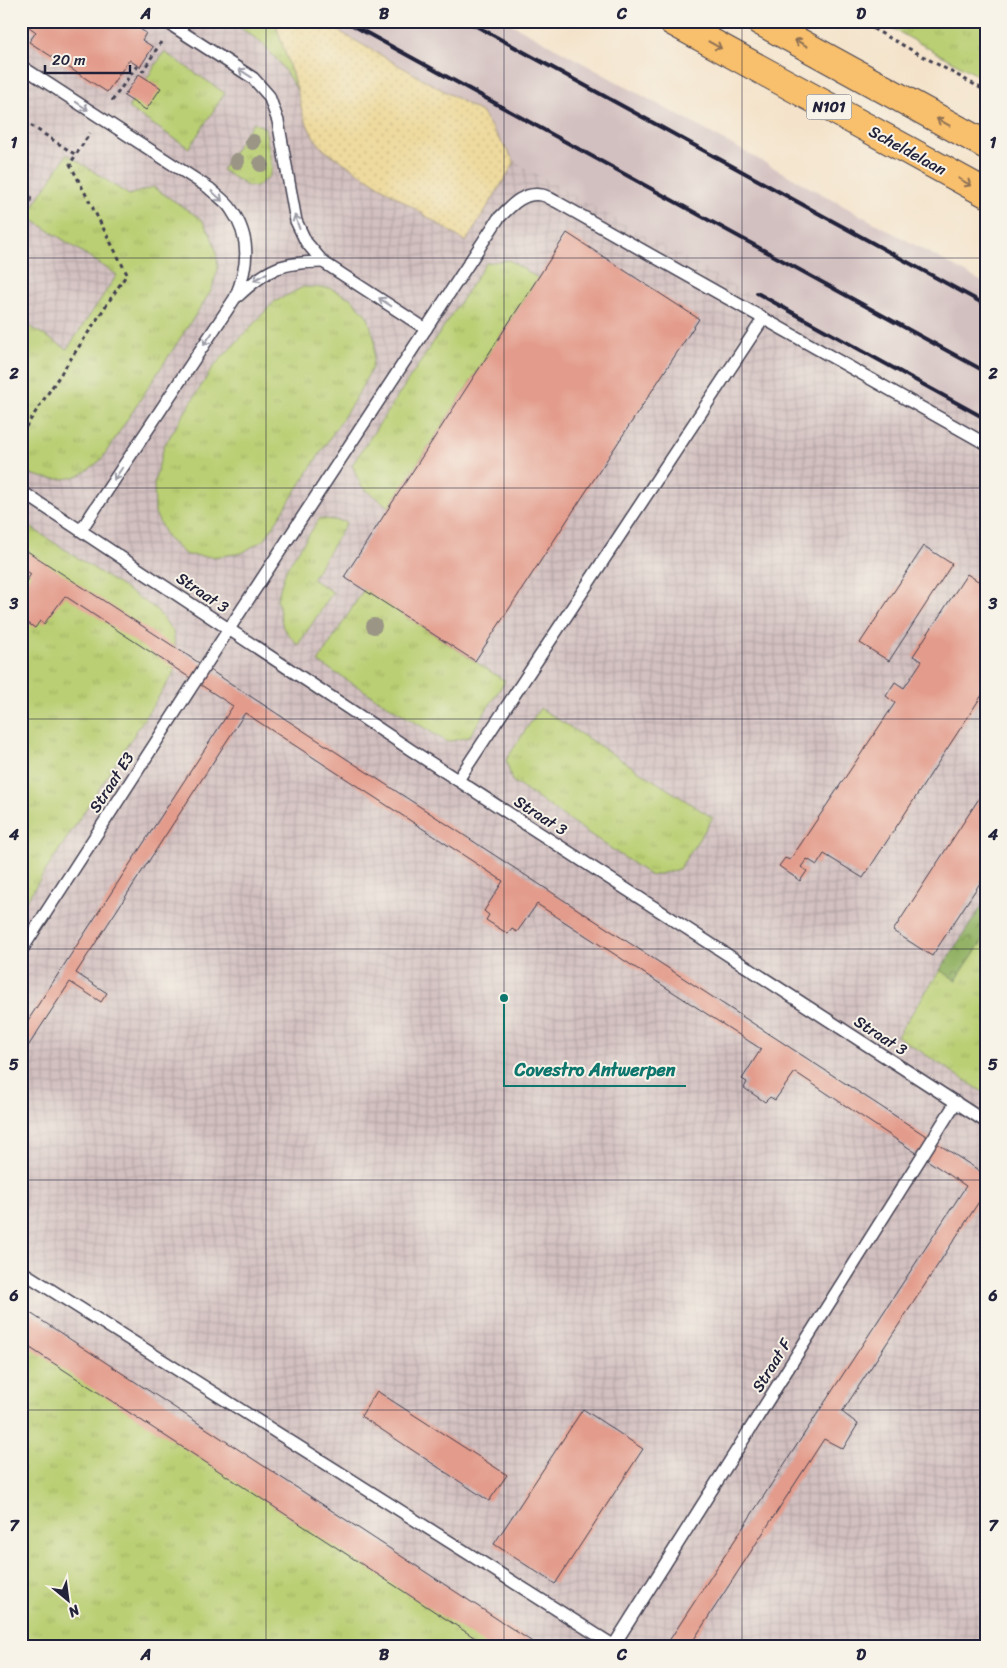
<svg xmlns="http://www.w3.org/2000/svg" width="1007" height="1668" font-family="Sriracha,sans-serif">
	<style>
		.industrial { fill: url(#industrial-grid) }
		.railway { fill: #d2bfbf }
		.grass { fill: url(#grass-tufts); stroke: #6e7857 }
		.forest { fill: url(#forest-crowns); stroke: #5a6a50 }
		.sand { fill: url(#sand-dots); stroke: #887e6c }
		.building { fill: #e39b8b }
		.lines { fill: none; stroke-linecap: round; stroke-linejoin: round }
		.lane-casing { stroke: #423f50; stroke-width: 14 }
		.primary-casing { stroke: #423f50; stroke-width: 30 }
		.path { stroke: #423f50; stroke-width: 3; stroke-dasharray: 4 4; stroke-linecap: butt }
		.lane { stroke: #fff; stroke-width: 11 }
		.primary { stroke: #f8bf6c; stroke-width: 28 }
		.rail { stroke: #22223b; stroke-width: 4 }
		.tree { fill: #9a9585 }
		.oneway { stroke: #8d7054 }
		.oneway2 { stroke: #9c9ca7 }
		.grid { fill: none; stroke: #22223b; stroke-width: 1; stroke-opacity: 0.55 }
		.labels { text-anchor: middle; stroke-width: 4; stroke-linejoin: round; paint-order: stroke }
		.shield { fill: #f7f3e8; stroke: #62616f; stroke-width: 1 }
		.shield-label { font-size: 15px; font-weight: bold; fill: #22223b }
		.street-label { font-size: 16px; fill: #22223b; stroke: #f7f3e8 }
		.leader { fill: none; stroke: #0f766e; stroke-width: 2 }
		.callout-dot { fill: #0f766e; stroke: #f7f3e8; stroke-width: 2 }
		.callout-label { font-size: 18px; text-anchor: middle; font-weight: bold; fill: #0f766e; stroke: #f7f3e8; stroke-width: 4; stroke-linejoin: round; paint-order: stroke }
		.neatline { fill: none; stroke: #22223b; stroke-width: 2 }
		.grid-label { font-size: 16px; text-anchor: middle; font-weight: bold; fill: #22223b }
	</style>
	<defs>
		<pattern id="industrial-grid" width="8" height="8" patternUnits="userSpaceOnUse" patternTransform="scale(1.25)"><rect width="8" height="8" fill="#d2bfbf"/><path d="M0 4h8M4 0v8" fill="none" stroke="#b4a4a5"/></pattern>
		<pattern id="grass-tufts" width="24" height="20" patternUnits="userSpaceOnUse" patternTransform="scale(1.25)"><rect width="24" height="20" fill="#bacf73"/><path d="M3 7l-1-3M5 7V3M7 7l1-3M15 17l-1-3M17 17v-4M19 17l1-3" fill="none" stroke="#a0b164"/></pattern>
		<pattern id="forest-crowns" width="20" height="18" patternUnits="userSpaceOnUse" patternTransform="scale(1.25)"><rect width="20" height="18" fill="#93b265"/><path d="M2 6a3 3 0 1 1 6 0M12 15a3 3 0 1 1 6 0" fill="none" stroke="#789054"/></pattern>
		<pattern id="sand-dots" width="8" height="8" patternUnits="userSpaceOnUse" patternTransform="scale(1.25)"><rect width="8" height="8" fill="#eeda9e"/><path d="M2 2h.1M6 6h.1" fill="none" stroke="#ccbb89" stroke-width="1.8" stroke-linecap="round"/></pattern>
	</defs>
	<rect width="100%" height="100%" fill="#f7f3e8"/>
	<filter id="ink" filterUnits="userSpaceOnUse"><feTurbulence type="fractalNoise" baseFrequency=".02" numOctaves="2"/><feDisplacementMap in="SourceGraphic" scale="10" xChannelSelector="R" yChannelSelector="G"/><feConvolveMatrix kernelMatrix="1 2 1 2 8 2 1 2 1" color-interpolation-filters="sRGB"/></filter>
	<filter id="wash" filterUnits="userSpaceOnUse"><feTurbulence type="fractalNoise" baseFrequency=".0096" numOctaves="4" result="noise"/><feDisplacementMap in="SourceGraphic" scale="20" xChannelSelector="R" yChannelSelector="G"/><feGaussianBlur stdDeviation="1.12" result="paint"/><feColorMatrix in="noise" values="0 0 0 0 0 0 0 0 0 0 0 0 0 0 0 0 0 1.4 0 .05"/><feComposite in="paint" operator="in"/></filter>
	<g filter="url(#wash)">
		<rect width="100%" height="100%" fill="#f4e3ca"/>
		<path class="industrial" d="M21,21H387L986,349V1647H21Z"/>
		<path class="railway" d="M321,21H506L986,284V428L515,162L481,112Z"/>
		<g class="grass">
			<path d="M230,21H275L297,90L279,62L261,42Z"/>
			<path d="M879,21H986V80Z"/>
			<path d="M164,52L225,93L189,148L128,108Z"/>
			<path d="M253,122L265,128L272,168L269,177L256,187L247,186L222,170Z"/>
			<path d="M67,154L129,195L153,187L201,219L210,233L216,250L218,269L211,291L101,460C95,464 89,470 82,474C65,483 37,479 21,469V321L67,349L117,275L27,216Z"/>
			<path d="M509,260L538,278L389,507L361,486L352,465L486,263Z"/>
			<path d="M303,287L330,288L352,299L368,317L375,341L372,368L357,396L265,539L242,553L215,557L186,555L167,538L155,513L154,483L164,446L213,367L274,302Z"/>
			<path d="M320,518L347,522L312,579L333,592L298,645L283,628L277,599L286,569Z"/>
			<path d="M21,521L156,609L173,631L176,653L174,673L21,909Z"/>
			<path d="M364,589L505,681L469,737L447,742L318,662Z"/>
			<path d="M540,708L713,818L679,869L651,876L512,781L506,760Z"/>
			<path d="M986,935V1094L897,1036L940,970L956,980Z"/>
			<path d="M21,1322L521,1647H21Z"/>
		</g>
		<path class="forest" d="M986,900V935L956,980L940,970Z"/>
		<path class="sand" d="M275,21H321L481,112L515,162L466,242L324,150L312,135L303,115L297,90Z"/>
		<g id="blocks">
			<g class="building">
				<path d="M21,21H128L146,33L142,40L153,47L140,67L129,60L107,92L29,42L36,32Z"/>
				<path d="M139,74L161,88L146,110L124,96Z"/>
				<path d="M21,116L26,119L21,126Z"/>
				<path d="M567,233L699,319L475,661L344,577Z"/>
				<path d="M924,546L952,564L889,661L860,643Z"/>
				<path d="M21,547L986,1175V1195L984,1194L842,1412L858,1424L843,1449L824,1439L689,1647H665L966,1186L795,1072L775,1100L770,1097L765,1102L744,1088L747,1082L742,1079L761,1049L537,904L517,932L512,929L508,934L486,920L489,915L484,911L503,881L245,713L76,973L107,993L101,1002L70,982L21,1057V1031L233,706L65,596L44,624L40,621L35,628L21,618V589L31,574L21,567Z"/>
				<path d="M967,574L986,586V689L863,878L824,854L817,865L807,859L801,867L807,871L800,881L779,866L785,858L790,860L895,703L886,696L895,682L904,688L922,661L913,656Z"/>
				<path d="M980,797L986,801V874L932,956L893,931Z"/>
				<path d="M21,1307L540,1647H489L21,1342Z"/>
				<path d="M377,1391L507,1475L489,1501L361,1416Z"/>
				<path d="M583,1409L643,1449L555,1584L494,1544Z"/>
			</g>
		</g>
	</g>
	<g filter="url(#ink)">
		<use href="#blocks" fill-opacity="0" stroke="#423f50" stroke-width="1"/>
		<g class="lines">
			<g class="lane-casing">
				<g id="lane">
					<path d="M165,21L253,78L269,96L278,121L296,221L306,242L323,262L426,329"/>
					<path d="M21,66L209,188C216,195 226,201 231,209C252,239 248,267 235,298L81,530"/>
					<path d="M21,197L25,199"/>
					<path d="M238,296C268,268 282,262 323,262"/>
					<path d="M21,491L411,750L986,1122"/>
					<path d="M458,780L763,319"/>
					<path d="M21,951L229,629L498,219C510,207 523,191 542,195C547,196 552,200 557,202L986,444"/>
					<path d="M21,1271L616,1647"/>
					<path d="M614,1645L956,1102"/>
				</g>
			</g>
			<g class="primary-casing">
				<g id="primary">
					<path d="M672,21L986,193"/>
					<path d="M760,21L986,145"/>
				</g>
			</g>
			<g class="path">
				<path d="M859,21L986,91"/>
				<path d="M112,101L136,67L143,71L161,42"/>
				<path d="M24,121L76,155"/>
				<path d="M21,434L127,274L70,164L90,133"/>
			</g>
			<use href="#lane" class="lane"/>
			<use href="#primary" class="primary"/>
			<g class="rail">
				<path d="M345,21L986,372"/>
				<path d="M467,21L986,305"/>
				<path d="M757,293L986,419"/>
			</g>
		</g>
		<g class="tree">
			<circle cx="253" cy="142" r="8"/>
			<circle cx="237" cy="161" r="8"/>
			<circle cx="261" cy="164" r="8"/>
			<circle cx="374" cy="626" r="8"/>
		</g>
		<defs><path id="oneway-shaft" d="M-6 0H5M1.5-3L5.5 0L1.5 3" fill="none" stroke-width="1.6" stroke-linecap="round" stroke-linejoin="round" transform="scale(1.25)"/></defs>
		<g class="oneway">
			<use href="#oneway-shaft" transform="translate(801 43) rotate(-151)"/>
			<use href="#oneway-shaft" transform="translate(715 45) rotate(29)"/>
			<use href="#oneway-shaft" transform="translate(943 122) rotate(-151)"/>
			<use href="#oneway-shaft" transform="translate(965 182) rotate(29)"/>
		</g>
		<g class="oneway2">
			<use href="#oneway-shaft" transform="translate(245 73) rotate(-147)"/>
			<use href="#oneway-shaft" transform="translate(82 106) rotate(34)"/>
			<use href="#oneway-shaft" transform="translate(217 196) rotate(43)"/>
			<use href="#oneway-shaft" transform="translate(297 222) rotate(-110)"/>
			<use href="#oneway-shaft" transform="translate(260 277) rotate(149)"/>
			<use href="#oneway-shaft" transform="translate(385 302) rotate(-147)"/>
			<use href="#oneway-shaft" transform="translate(208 339) rotate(124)"/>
			<use href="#oneway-shaft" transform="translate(118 474) rotate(124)"/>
		</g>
	</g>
	<path class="grid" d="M266,21V1647M504,21V1647M742,21V1647M21,258H986M21,488H986M21,719H986M21,949H986M21,1180H986M21,1410H986"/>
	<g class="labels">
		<rect class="shield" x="806.5" y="94.5" width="45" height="25" rx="4"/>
		<g class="shield-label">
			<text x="829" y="112">N101</text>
		</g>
		<g class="street-label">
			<text transform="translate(908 150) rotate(29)" y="6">Scheldelaan</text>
			<text transform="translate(203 592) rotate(34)" y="6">Straat 3</text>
			<text transform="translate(111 782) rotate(-57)" y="6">Straat E3</text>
			<text transform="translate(541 815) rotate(33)" y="6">Straat 3</text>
			<text transform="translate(881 1035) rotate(33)" y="6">Straat 3</text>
			<text transform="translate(771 1365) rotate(-58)" y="6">Straat F</text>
		</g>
	</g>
	<path class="leader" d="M504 998L504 1086H686"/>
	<circle class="callout-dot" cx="504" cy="998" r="5"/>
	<g class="callout-label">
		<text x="595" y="1076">Covestro Antwerpen</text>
	</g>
	<rect width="1007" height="1668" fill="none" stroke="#f7f3e8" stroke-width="55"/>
	<g transform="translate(68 1600) rotate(151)" stroke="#f7f3e8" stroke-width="4" paint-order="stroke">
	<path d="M0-4L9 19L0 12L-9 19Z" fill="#22223b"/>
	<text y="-8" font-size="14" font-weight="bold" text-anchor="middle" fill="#22223b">N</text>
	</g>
	<path d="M45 65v8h85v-8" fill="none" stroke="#22223b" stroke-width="2.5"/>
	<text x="52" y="65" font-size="15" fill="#22223b" stroke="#f7f3e8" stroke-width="4" paint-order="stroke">20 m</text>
	<rect x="28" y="28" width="952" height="1612" class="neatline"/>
	<g class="grid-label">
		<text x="146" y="19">A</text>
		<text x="384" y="19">B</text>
		<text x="622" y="19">C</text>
		<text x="861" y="19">D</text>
		<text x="14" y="148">1</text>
		<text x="993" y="148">1</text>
		<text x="14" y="379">2</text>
		<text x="993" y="379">2</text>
		<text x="14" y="609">3</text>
		<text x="993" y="609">3</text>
		<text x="14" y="840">4</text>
		<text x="993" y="840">4</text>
		<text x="14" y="1070">5</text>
		<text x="993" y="1070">5</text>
		<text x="14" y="1301">6</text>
		<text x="993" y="1301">6</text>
		<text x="14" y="1531">7</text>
		<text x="993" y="1531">7</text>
		<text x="146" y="1660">A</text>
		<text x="384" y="1660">B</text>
		<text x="622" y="1660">C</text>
		<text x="861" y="1660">D</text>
	</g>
</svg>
